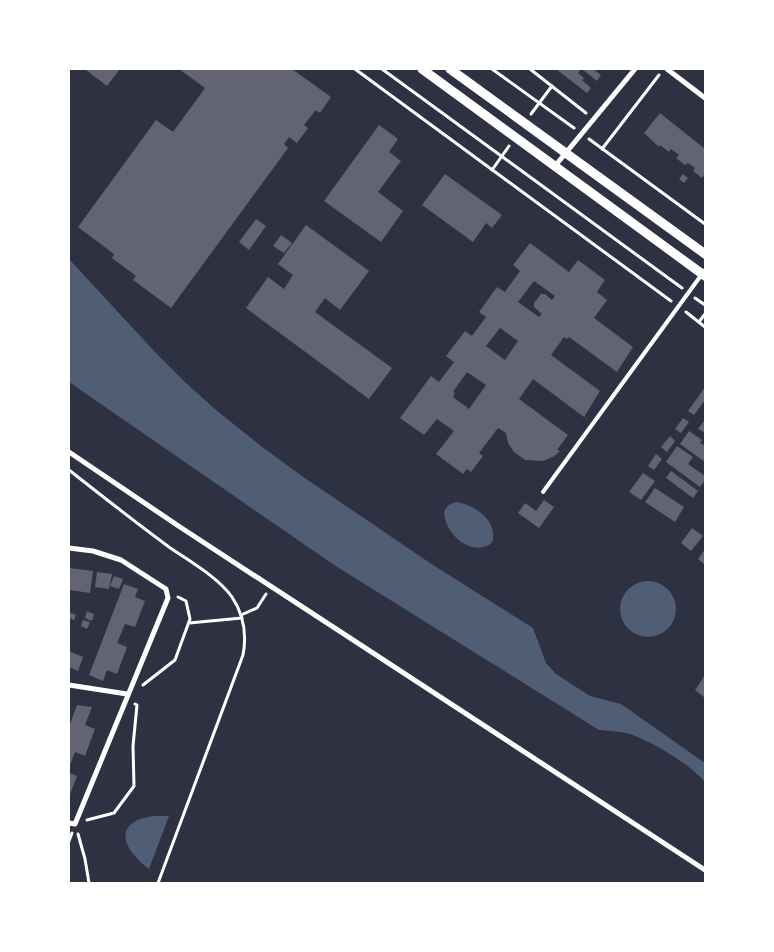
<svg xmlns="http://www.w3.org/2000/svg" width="774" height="952" font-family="Karla,sans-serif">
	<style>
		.water { fill: #4f5d75 }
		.building { fill: #626471; fill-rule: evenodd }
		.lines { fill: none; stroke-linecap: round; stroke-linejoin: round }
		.path { stroke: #fff; stroke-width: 3 }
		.service { stroke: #fff; stroke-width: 4 }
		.minor { stroke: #fff; stroke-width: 5 }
		.tertiary { stroke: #fff; stroke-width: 9 }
	</style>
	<rect width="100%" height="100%" fill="#2d3142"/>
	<g class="water">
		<path d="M69,259L155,352L187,384L216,410L261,446L299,474L430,563L533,628L546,663L556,674L590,696L621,704L705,763V782C691,765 647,738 626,733C617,731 608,731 599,730L334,565L69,382Z"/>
		<path d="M456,502C475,504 499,522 492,543C471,558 445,534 444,512L448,505Z"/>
		<circle cx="648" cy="609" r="28"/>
		<path d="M153,816H169L149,869C123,850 111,822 153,816Z"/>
	</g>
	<g class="building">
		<path d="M87,69H120L107,86L86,70Z"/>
		<path d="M179,69H292L331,97L320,113L316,110L304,125L308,128L297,143L289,137L284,144L288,148L171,308L133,280L136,276L112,258L114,254L78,227L156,120L173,132L205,88Z"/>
		<path d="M556,69H581L578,73L584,78L582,80L591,88L587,93Z"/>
		<path d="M582,69H593L601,75L597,81Z"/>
		<path d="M660,113L705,149V176L704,175L702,178L693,171L695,168L688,163L685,165L676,158L679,155L671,149L669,152L660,145L659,147L644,133Z"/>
		<path d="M379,125L398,139L389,152L401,161L378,192L403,211L381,242L324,201Z"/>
		<path d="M445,174L502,215L492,228L486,223L473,242L422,205Z"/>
		<path d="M683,174L688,178L684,183L679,179Z"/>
		<path d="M256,219L266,226L249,250L239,242Z"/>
		<path d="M306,225L369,271L340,310L325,298L315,312L392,368L369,399L246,308L268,277L284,289L293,275L278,264Z"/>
		<path d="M281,235L292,243L284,253L273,246Z"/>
		<path d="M530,243L569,272L578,260L605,280L597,292L607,300L594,318L633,347L617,372L569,337L567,339L564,337L551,355L600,391L584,417L533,379L519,399L568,435L557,450L560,451L553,457L543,461L525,460L514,452L508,443L506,433L498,428L479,453L483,456L471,472L467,469L463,474L436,454L454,431L437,419L424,435L400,418L431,376L439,382L454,362L446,356L465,331L472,336L486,317L479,312L497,287L505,292L520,271L513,265ZM534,281L555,296L552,300L545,294H541L534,303V307L542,314L539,317L518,302ZM500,328L518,341L505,360L486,346ZM467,372L486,385L469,409L453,397L455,393L453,392Z"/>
		<path d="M705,387V400L694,415L688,411Z"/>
		<path d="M683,418L689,422L681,433L675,429Z"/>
		<path d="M704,421L705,422V433L698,429Z"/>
		<path d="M689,431L702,440L700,443L705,446V462L680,444Z"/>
		<path d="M670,436L675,441L667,452L661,447Z"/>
		<path d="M677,446L693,457L688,464L705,476V480L700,487L666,462Z"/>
		<path d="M656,454L662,459L654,470L648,466Z"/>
		<path d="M671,471L698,491L693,498L666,478Z"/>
		<path d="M643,473L655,481L641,500L629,492Z"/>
		<path d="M655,488L684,507L675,522L645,502Z"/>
		<path d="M544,500L554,507L539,528L518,513L525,503L536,511Z"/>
		<path d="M692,528L703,536L691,551L681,543Z"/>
		<path d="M705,549V565L698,559Z"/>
		<path d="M69,568L93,571L90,593L69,590Z"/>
		<path d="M97,572L112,574L109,589L95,587Z"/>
		<path d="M114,576L123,579L119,589L110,586Z"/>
		<path d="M124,584L138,589L135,597L145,601L135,627L125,624L117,643L127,647L117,674L107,670L103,681L89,675Z"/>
		<path d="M87,611L94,614L92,621L85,618Z"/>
		<path d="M69,612L76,615L74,620L69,618Z"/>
		<path d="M83,620L90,622L87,629L81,626Z"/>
		<path d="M69,651L83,657L78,671L69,667Z"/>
		<path d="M705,675V698L695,690Z"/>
		<path d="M77,705L92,707L85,725L95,729L85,756L75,752L69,768V727Z"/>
		<path d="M69,773L77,776L69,797Z"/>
	</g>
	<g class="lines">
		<g class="path">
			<path d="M355,69L671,301"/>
			<path d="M382,69L682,288"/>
			<path d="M492,69L574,128"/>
			<path d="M530,69L586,113"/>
			<path d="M531,114L552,86"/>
			<path d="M589,139L705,224"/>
			<path d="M602,149L659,75"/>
			<path d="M492,170L509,146"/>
			<path d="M695,298L705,305"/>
			<path d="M686,312L705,327"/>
			<path d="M699,322L705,314"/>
			<path d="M69,470C102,496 135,522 169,547C189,561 218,577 232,597C244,615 247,634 243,655L158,883"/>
			<path d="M241,615L257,608L266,594"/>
			<path d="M189,623L242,618"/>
			<path d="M143,685L175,660L190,619L186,601L178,597"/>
			<path d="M87,820L114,813L134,786L133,746L137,705L135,704"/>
			<path d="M78,834L85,859L89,883"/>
			<path d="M69,841L72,833"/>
		</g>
		<path class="service" d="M543,492L705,270"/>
		<g class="minor">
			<path d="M667,69L705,98"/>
			<path d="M555,166L635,69"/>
			<path d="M69,452L180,527L705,870"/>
			<path d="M69,548L93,551L121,560L166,589L168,598L75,824L69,823"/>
			<path d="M69,685L127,694"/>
		</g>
		<g class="tertiary">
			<path d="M422,69L705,276"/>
			<path d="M450,69L705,254"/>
		</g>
	</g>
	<rect width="774" height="952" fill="none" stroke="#ffffff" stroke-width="140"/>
</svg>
